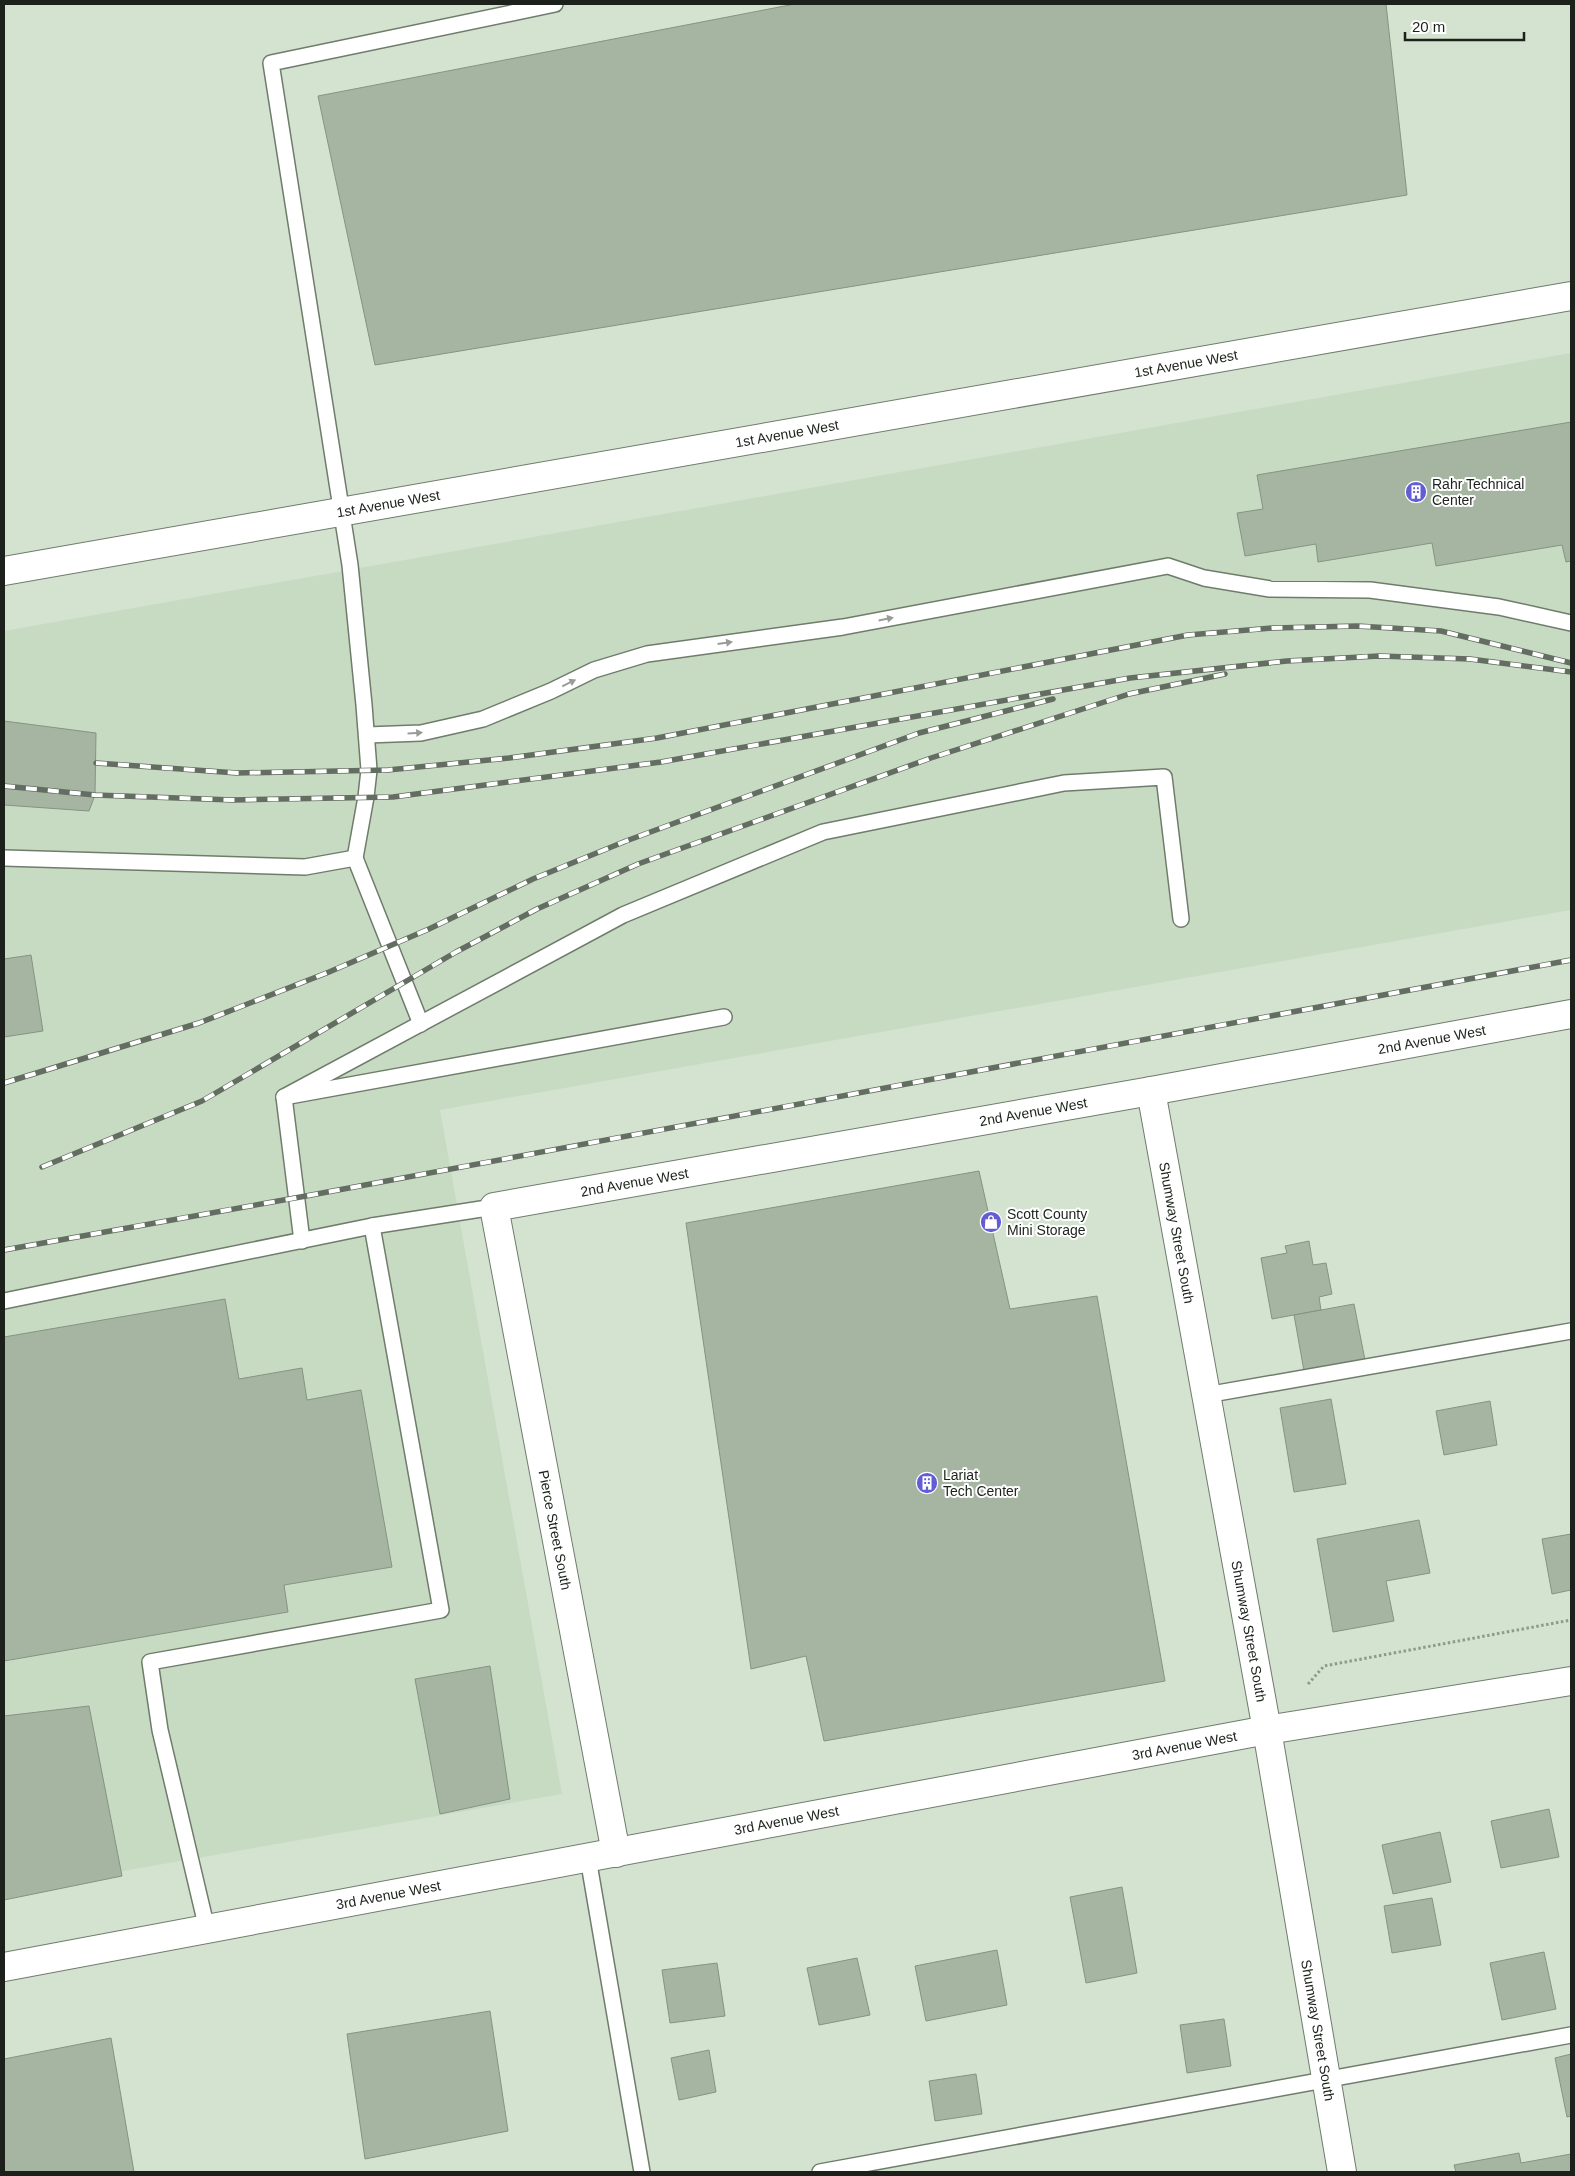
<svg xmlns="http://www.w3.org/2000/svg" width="1575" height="2176" font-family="Helvetica,sans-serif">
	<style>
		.built { fill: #c7dbc2 }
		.building { fill: #a6b4a2; stroke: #869382 }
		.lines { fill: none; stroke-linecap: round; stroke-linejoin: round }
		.service-casing { stroke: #6f7c6c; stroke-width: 18 }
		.minor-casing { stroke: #6f7c6c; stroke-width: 30 }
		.tertiary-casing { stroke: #6f7c6c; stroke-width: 30 }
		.primary-casing { stroke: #6f7c6c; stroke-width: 30 }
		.path { stroke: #8e9a8b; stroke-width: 3; stroke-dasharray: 2.5 2.5; stroke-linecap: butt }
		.service { stroke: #fff; stroke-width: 15 }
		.minor { stroke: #fff; stroke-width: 28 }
		.tertiary { stroke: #fff; stroke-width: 28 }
		.primary { stroke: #fff; stroke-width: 28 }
		.rail-casing { stroke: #636d61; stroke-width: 5.5 }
		.rail { stroke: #fff; stroke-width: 4; stroke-dasharray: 11; stroke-linecap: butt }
		.oneway { fill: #999c98 }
		.labels { text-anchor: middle; stroke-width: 4; stroke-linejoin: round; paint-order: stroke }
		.street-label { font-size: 14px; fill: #1c221b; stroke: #fff }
		.poi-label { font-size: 14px; fill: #1c221b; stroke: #fff; text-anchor: start }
	</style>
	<rect width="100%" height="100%" fill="#d4e3d0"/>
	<path class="built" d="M1571,353V910L440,1110L562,1794L4,1892V631Z"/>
	<g class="building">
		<path d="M795,4H1386L1407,195L375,365L318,96Z"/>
		<path d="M1571,422V561L1566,562L1562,545L1436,566L1432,543L1318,562L1316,544L1245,556L1237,513L1263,509L1257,475Z"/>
		<path d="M4,721L96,733L95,795L89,811L4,805Z"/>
		<path d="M31,955L43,1031L4,1037V959Z"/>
		<path d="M979,1171L1010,1309L1097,1296L1165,1681L824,1741L806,1656L751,1669L686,1223Z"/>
		<path d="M1309,1241L1313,1265L1326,1263L1332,1294L1319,1297L1321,1310L1272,1319L1261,1258L1287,1253L1285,1246Z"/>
		<path d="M225,1299L239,1379L302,1368L307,1400L361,1390L392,1567L284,1585L288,1612L4,1661V1337Z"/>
		<path d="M1354,1304L1365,1360L1304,1371L1294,1315Z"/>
		<path d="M1331,1399L1346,1484L1294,1492L1280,1408Z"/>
		<path d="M1490,1401L1497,1445L1444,1455L1436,1411Z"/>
		<path d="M1419,1520L1430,1573L1386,1581L1394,1621L1333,1632L1317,1539Z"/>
		<path d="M1571,1534V1590L1552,1594L1542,1539Z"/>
		<path d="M490,1666L510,1799L440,1814L415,1679Z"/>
		<path d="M89,1706L122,1876L4,1900V1716Z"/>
		<path d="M1549,1809L1559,1857L1501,1868L1491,1821Z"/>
		<path d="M1440,1832L1451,1882L1393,1894L1382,1845Z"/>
		<path d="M1122,1887L1137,1973L1086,1983L1070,1897Z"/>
		<path d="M1432,1898L1441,1945L1392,1953L1384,1906Z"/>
		<path d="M997,1950L1007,2005L926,2021L915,1966Z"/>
		<path d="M1544,1952L1556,2009L1502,2020L1490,1963Z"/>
		<path d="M857,1958L870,2015L819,2025L807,1968Z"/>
		<path d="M717,1963L725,2016L670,2023L662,1970Z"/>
		<path d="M490,2011L508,2131L365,2159L347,2034Z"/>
		<path d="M1224,2019L1231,2066L1187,2073L1180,2025Z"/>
		<path d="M111,2038L134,2172H4V2059Z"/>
		<path d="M709,2050L716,2092L679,2100L671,2058Z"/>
		<path d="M1571,2054V2116L1567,2117L1555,2058Z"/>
		<path d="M976,2074L982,2114L935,2121L929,2081Z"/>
		<path d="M1519,2153L1521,2163L1571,2154V2172H1456L1454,2165Z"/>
	</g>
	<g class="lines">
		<g class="service-casing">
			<g id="service">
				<path d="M367,735L421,733L483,719L551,691L594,670L647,654L843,627L1168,566L1204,578L1270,589L1370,590L1499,607L1571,623"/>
				<path d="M4,858L305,867L355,858L366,797L369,770L364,705L350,565L271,63L555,4"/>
				<path d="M355,858L421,1024"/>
				<path d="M284,1097L623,915L823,832L1064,783L1164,777L1181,919"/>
				<path d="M302,1241L284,1097L724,1017"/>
				<path d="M4,1301L372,1226"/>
				<path d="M1206,1395L1571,1331"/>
				<path d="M588,1858L642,2172"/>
				<path d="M207,1929L160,1730L150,1662L441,1610L372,1226L494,1207"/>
				<path d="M820,2172L1571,2035"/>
			</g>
		</g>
		<g class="minor-casing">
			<g id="minor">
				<path id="s1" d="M1151,1091L1267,1730L1342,2172"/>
				<path id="s2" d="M616,1853L494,1207L1151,1091L1571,1014"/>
			</g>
		</g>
		<g class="tertiary-casing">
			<g id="tertiary">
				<path id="s3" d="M4,1967L1267,1730L1571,1681"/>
			</g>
		</g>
		<g class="primary-casing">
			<g id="primary">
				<path id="s4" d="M4,571L1571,296"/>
			</g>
		</g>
		<path class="path" d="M1308,1684L1324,1666L1571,1620"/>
		<use href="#service" class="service"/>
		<use href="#minor" class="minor"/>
		<use href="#tertiary" class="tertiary"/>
		<use href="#primary" class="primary"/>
		<g class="rail-casing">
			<g id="rail">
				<path d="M96,763L237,773L388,770L509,758L657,738L1188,635L1273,628L1357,626L1441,631L1571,663"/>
				<path d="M4,786L95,795L233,800L393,797L661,762L1130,678L1287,661L1379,656L1470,659L1571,672"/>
				<path d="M4,1083L199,1023L329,972L429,929L533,879L626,841L919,733L1053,699"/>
				<path d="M42,1167L202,1101L456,952L537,909L638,864L931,758L1129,694L1225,674"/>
				<path d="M4,1250L306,1196L1571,960"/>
			</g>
		</g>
		<use href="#rail" class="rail"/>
	</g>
	<defs><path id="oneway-solid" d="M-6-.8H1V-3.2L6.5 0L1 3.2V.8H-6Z" transform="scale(1.25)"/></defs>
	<g class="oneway">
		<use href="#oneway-solid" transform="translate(886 619) rotate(-11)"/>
		<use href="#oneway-solid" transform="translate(725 643) rotate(-8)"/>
		<use href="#oneway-solid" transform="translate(569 683) rotate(-26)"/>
		<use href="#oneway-solid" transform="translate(415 733) rotate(-4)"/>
	</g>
	<defs>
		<g id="building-disc" transform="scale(1.125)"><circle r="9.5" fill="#625cd5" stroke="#fff"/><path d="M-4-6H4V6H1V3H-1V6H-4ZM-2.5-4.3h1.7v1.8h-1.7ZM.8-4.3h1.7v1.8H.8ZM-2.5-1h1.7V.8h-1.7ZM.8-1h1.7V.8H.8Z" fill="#fff"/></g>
		<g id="shop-disc" transform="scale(1.125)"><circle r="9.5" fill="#625cd5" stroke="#fff"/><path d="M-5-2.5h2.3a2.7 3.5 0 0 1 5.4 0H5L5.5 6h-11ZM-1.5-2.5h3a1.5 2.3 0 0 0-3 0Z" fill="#fff"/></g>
	</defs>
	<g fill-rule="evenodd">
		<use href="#building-disc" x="1416" y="492"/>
		<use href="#shop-disc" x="991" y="1222"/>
		<use href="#building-disc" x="927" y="1483"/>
	</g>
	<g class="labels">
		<g class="street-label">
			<text dy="5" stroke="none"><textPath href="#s4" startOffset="1200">1st Avenue West</textPath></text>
			<text dy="5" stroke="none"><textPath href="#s4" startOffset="795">1st Avenue West</textPath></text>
			<text dy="5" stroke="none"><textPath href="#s4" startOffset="390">1st Avenue West</textPath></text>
			<text dy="5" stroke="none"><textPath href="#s2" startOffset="1610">2nd Avenue West</textPath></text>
			<text dy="5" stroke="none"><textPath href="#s2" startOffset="1205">2nd Avenue West</textPath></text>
			<text dy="5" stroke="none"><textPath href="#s2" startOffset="800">2nd Avenue West</textPath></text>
			<text dy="5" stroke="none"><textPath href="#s1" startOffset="144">Shumway Street South</textPath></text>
			<text transform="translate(555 1530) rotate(79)" y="5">Pierce Street South</text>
			<text dy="5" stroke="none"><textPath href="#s1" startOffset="549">Shumway Street South</textPath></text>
			<text dy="5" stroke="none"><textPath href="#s3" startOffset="1201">3rd Avenue West</textPath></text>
			<text dy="5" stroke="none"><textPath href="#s3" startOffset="796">3rd Avenue West</textPath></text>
			<text dy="5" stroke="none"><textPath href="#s3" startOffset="391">3rd Avenue West</textPath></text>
			<text dy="5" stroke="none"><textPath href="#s1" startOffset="954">Shumway Street South</textPath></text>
		</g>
		<g class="poi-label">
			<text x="1432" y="489">Rahr Technical<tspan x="1432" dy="16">Center</tspan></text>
			<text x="1007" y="1219">Scott County<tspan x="1007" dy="16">Mini Storage</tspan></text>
			<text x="943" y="1480">Lariat<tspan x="943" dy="16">Tech Center</tspan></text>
		</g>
	</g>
	<rect width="1575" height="2176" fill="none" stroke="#1c221b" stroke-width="10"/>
	<path d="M1405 32v8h119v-8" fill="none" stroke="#1c221b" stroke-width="2.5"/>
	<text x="1412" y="32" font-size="15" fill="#1c221b" stroke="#ffffff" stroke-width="4" paint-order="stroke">20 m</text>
</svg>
